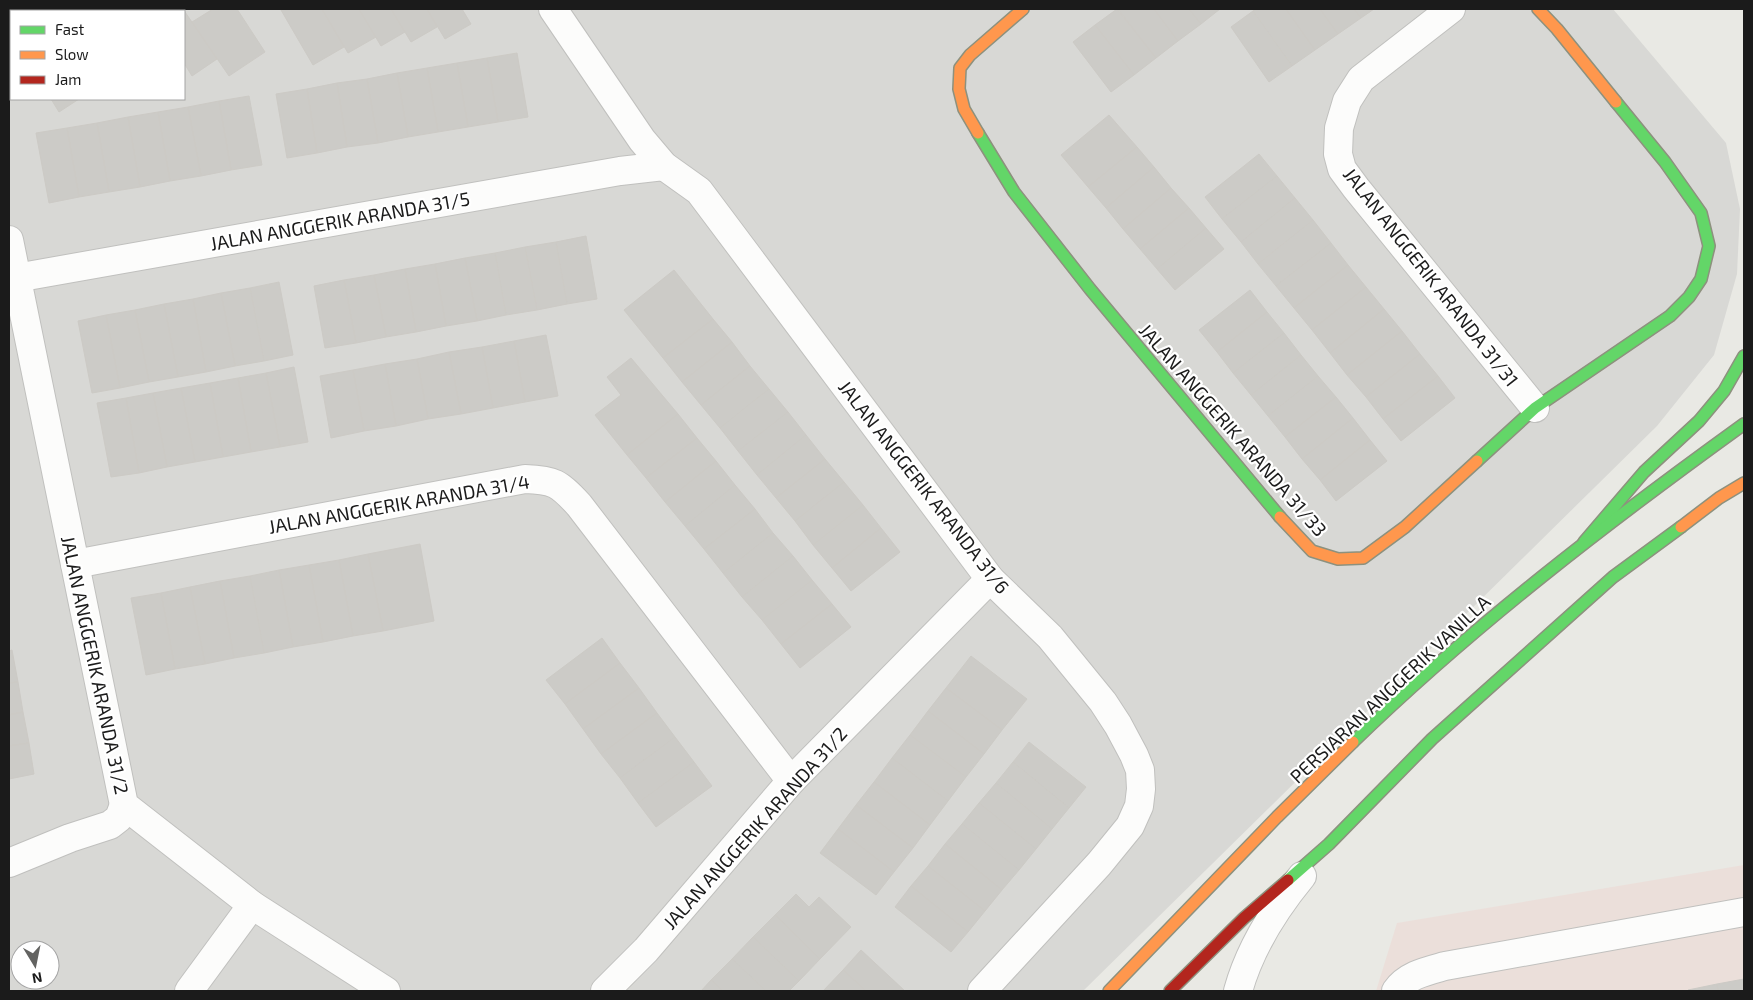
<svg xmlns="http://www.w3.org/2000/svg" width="1753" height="1000" font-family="'Exo 2',sans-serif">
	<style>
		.residential { fill: #d8d8d5; fill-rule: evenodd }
		.commercial { fill: #ebdfda }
		.building { fill: #cccbc7; stroke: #cccac5 }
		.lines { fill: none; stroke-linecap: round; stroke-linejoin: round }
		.street-casing { stroke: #c0c0be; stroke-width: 30 }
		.fast-casing { stroke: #8d917e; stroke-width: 14 }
		.slow-casing { stroke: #8d917e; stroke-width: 14 }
		.jam-casing { stroke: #8d917e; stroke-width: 14 }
		.street { stroke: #fcfcfb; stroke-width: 28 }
		.fast { stroke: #63d668; stroke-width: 11 }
		.slow { stroke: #ff974d; stroke-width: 11 }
		.jam { stroke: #b3261e; stroke-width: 11 }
		.labels { text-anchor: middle; stroke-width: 4.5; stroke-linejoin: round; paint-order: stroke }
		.street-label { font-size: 19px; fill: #1b1b1b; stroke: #fff }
	</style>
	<rect width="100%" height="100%" fill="#e9e9e4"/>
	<path class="residential" d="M9,9H1613L1726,143L1740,209L1737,274L1714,355L1657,426L1083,991H9ZM11,11H184V99H11ZM20,950H50V980H20Z"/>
	<path class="commercial" d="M1744,865V991H1376L1397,923Z"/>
	<g class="building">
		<path d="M174,9H183L217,59L192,76L184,63V11H170Z"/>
		<path d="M213,9H237L265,52L229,76L192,22Z"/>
		<path d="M284,9H322L344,47L313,65L281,10Z"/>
		<path d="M322,9H359L376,37L348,53Z"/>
		<path d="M359,9H391L405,32L381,46Z"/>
		<path d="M391,9H427L437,27L411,42Z"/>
		<path d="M427,9H462L471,24L445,39Z"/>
		<path d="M1117,9L1156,58L1134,75L1095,25Z"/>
		<path d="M1118,9H1154L1178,41L1156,58Z"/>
		<path d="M1154,9H1189L1201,24L1178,41Z"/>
		<path d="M1189,9H1220L1201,24Z"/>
		<path d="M1256,9H1286L1315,50L1292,66L1253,11Z"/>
		<path d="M1286,9H1320L1338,34L1315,50Z"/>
		<path d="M1320,9H1354L1361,18L1338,34Z"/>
		<path d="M1354,9H1374L1361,18Z"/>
		<path d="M1253,11L1292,66L1269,82L1231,27Z"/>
		<path d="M1095,25L1134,75L1111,92L1073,42Z"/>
		<path d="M517,53L528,117L498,122L487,58Z"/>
		<path d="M487,58L498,122L468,127L457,63Z"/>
		<path d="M457,63L468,127L438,132L427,68Z"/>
		<path d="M427,68L438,132L408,137L397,73Z"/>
		<path d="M397,73L408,137L378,143L367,79Z"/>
		<path d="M367,79L378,143L347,147L337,83Z"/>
		<path d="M337,83L347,147L317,153L307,89Z"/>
		<path d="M307,89L317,153L287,158L276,94Z"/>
		<path d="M249,96L262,165L231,170L219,101Z"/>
		<path d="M51,99H79L59,112Z"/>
		<path d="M219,101L231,170L201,176L188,107Z"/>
		<path d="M188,107L201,176L170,181L158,112Z"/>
		<path d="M158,112L170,181L140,187L128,117Z"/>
		<path d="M1109,115L1137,147L1088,187L1061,155Z"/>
		<path d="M128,117L140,187L109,192L97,123Z"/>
		<path d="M97,123L109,192L79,197L67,128Z"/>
		<path d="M67,128L79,197L49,203L36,133Z"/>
		<path d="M1137,147L1154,167L1106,208L1088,187Z"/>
		<path d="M1259,154L1277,176L1222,219L1205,197Z"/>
		<path d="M1154,167L1171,188L1123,229L1106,208Z"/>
		<path d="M1277,176L1295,198L1241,242L1222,219Z"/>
		<path d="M1171,188L1189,208L1140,249L1123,229Z"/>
		<path d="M1295,198L1313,220L1258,264L1241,242Z"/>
		<path d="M1189,208L1206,228L1157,269L1140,249Z"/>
		<path d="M1313,220L1331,243L1276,286L1258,264Z"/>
		<path d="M1206,228L1224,249L1175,290L1157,269Z"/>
		<path d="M586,236L597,299L567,304L556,242Z"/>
		<path d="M556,242L567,304L537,310L525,247Z"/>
		<path d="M1331,243L1348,265L1294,308L1276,286Z"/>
		<path d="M525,247L537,310L506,315L495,253Z"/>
		<path d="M495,253L506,315L477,321L465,258Z"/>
		<path d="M465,258L477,321L446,326L435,264Z"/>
		<path d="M435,264L446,326L416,332L405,269Z"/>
		<path d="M1348,265L1366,287L1312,330L1294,308Z"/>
		<path d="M405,269L416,332L386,337L374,275Z"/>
		<path d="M674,270L713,319L663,358L624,310Z"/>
		<path d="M374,275L386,337L356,343L344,280Z"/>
		<path d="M344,280L356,343L325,348L314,286Z"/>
		<path d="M279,282L293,355L264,361L250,288Z"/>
		<path d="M1366,287L1384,309L1330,353L1312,330Z"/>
		<path d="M250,288L264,361L235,366L221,293Z"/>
		<path d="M1250,290L1267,312L1217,352L1199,330Z"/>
		<path d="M221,293L235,366L206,372L193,299Z"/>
		<path d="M193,299L206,372L178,377L164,304Z"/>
		<path d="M164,304L178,377L149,382L135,310Z"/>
		<path d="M1384,309L1402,331L1347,375L1330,353Z"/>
		<path d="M135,310L149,382L120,388L106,315Z"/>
		<path d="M1267,312L1284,333L1233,373L1217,352Z"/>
		<path d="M106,315L120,388L92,393L78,321Z"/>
		<path d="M713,319L732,342L682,382L663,358Z"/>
		<path d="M1402,331L1420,354L1366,397L1347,375Z"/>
		<path d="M1284,333L1301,355L1251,395L1233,373Z"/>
		<path d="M546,335L558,396L525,402L514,341Z"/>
		<path d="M514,341L525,402L493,408L482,347Z"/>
		<path d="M732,342L750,366L701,405L682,382Z"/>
		<path d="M482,347L493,408L461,414L449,352Z"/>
		<path d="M449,352L461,414L428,419L417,359Z"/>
		<path d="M1420,354L1438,376L1383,419L1366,397Z"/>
		<path d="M1301,355L1318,376L1268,416L1251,395Z"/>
		<path d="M631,358L678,414L627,455L595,415L621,395L607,377Z"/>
		<path d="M417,359L428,419L396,426L385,364Z"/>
		<path d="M385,364L396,426L364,431L353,370Z"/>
		<path d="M750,366L769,389L720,428L701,405Z"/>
		<path d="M294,367L308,442L280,447L266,373Z"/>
		<path d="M353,370L364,431L331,438L320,376Z"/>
		<path d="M266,373L280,447L251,452L238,378Z"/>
		<path d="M1318,376L1336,397L1285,437L1268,416Z"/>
		<path d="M1438,376L1455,398L1401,441L1383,419Z"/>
		<path d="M238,378L251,452L223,457L210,383Z"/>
		<path d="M210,383L223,457L195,462L181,388Z"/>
		<path d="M181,388L195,462L167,467L153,393Z"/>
		<path d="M769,389L788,412L738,451L720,428Z"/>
		<path d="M153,393L167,467L139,473L126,398Z"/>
		<path d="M1336,397L1353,418L1302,459L1285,437Z"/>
		<path d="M126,398L139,473L111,477L97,403Z"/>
		<path d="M788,412L806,435L757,475L738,451Z"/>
		<path d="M678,414L697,438L646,478L627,455Z"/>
		<path d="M1353,418L1370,440L1320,480L1302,459Z"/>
		<path d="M806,435L825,459L776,498L757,475Z"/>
		<path d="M697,438L716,461L665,502L646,478Z"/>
		<path d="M1370,440L1387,461L1336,501L1320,480Z"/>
		<path d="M825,459L844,482L795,521L776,498Z"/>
		<path d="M716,461L735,485L685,526L665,502Z"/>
		<path d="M844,482L863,505L813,545L795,521Z"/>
		<path d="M735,485L755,509L704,549L685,526Z"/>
		<path d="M863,505L881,528L832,568L813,545Z"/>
		<path d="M755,509L773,533L723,573L704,549Z"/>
		<path d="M881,528L900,552L851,591L832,568Z"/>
		<path d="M773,533L793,556L742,597L723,573Z"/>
		<path d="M420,544L434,621L383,631L368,554Z"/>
		<path d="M368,554L383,631L353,636L339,560Z"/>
		<path d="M793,556L812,580L762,620L742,597Z"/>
		<path d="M339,560L353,636L323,642L309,565Z"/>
		<path d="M309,565L323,642L293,647L279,570Z"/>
		<path d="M279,570L293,647L264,653L250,576Z"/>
		<path d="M250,576L264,653L234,658L220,581Z"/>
		<path d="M812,580L832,604L781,644L762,620Z"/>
		<path d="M220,581L234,658L205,664L190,587Z"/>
		<path d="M190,587L205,664L175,669L161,593Z"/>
		<path d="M161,593L175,669L146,675L131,598Z"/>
		<path d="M832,604L851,627L800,668L781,644Z"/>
		<path d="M602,638L620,663L565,704L546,680Z"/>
		<path d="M12,650L18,682L9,683V651Z"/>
		<path d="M971,656L1027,699L1002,730L946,688Z"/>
		<path d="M620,663L639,688L583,729L565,704Z"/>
		<path d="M18,682L23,712L9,715V683Z"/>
		<path d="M639,688L657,713L601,754L583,729Z"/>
		<path d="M946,688L1002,730L984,754L928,711Z"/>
		<path d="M928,711L984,754L966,777L910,735Z"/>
		<path d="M23,712L29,743L9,746V715Z"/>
		<path d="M657,713L675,737L620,778L601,754Z"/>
		<path d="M910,735L966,777L948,801L892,758Z"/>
		<path d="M675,737L694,762L638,803L620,778Z"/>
		<path d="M1029,742L1086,787L1069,808L1013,762Z"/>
		<path d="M29,743L34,774L9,779V746Z"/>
		<path d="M892,758L948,801L930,825L874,782Z"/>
		<path d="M694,762L712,786L656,827L638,803Z"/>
		<path d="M1013,762L1069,808L1052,829L996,783Z"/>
		<path d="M874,782L930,825L913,848L856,805Z"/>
		<path d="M996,783L1052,829L1036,849L979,803Z"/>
		<path d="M979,803L1036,849L1019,870L962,824Z"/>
		<path d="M856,805L913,848L894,872L838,829Z"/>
		<path d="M962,824L1019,870L1002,890L945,844Z"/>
		<path d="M838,829L894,872L876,895L820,853Z"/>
		<path d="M945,844L1002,890L985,911L928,866Z"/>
		<path d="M928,866L985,911L968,932L911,886Z"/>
		<path d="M911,886L968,932L951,952L895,907Z"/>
		<path d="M796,894L809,907L819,897L851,927L820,959L775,915Z"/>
		<path d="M775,915L820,959L799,981L753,937Z"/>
		<path d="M753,937L799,981L789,991H766L732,959Z"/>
		<path d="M861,950L905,991H866L843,970Z"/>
		<path d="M732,959L766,991H723L711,980Z"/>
		<path d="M843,970L866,991H826L824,990Z"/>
		<path d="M1744,979V991H1718L1717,984Z"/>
		<path d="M711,980L723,991H701Z"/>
		<path d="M1717,984L1718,991H1688V990Z"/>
	</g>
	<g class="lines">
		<g class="street-casing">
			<g id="street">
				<path d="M553,9L642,140L664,166L699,191L990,579L1050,637L1103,702L1118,725L1134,755L1140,770L1141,789L1139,806L1130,826L1099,864L982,991"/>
				<path d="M1451,9L1361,79L1347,101L1339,128L1338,154L1342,169L1356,188L1535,408"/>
				<path d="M9,240L124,805L252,905L386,991"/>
				<path d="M16,278L620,171L664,166"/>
				<path d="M75,564L525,479C554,480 559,483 579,505L791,781"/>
				<path d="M9,863L70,838L110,825L119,818L124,805"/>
				<path d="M189,991L252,905"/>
				<path d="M605,991L646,950L791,781L990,579"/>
				<path d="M1238,991C1250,948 1274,910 1302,876"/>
				<path d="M1396,991C1407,975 1427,971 1445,966L1744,912"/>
			</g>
		</g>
		<g class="fast-casing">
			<g id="fast">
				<path d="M978,133L1014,192L1090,289L1280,517"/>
				<path d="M1477,461L1535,408L1670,316L1689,297L1701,279L1709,246L1701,213L1665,162L1616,102"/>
				<path d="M1584,542L1644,472L1699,421L1724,391L1744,356"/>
				<path d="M1353,742C1474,625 1607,523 1744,424"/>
				<path d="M1288,880L1329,844L1432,739L1613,577L1681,527"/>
			</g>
		</g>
		<g class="slow-casing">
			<g id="slow">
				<path d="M1538,9L1557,29L1616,102"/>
				<path d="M978,133L964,109L959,89L960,68L970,55L1023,9"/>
				<path d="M1280,517L1312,551L1338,559L1363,558L1405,527L1477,461"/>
				<path d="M1681,527L1719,498L1744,483"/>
				<path d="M1109,991L1277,817L1353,742"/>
			</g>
		</g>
		<g class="jam-casing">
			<path id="jam" d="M1170,991L1244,918L1288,880"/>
		</g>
		<use href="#street" class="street"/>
		<use href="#fast" class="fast"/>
		<use href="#slow" class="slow"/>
		<use href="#jam" class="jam"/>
	</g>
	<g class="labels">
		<g class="street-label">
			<text transform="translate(340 221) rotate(-10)" y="7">JALAN ANGGERIK ARANDA 31/5</text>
			<text transform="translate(1431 277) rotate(52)" y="7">JALAN ANGGERIK ARANDA 31/31</text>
			<text transform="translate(1233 430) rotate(49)" y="7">JALAN ANGGERIK ARANDA 31/33</text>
			<text transform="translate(924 487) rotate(52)" y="7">JALAN ANGGERIK ARANDA 31/6</text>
			<text transform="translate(399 504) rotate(-10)" y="7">JALAN ANGGERIK ARANDA 31/4</text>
			<text transform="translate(95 665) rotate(78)" y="7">JALAN ANGGERIK ARANDA 31/2</text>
			<text transform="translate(1390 689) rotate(-43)" y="7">PERSIARAN ANGGERIK VANILLA</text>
			<text transform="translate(755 828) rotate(-48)" y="7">JALAN ANGGERIK ARANDA 31/2</text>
		</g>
	</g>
	<rect width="1753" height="1000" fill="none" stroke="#1b1b1b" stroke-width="20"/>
	<rect x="10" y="10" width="175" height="90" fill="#ffffff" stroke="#a4a4a4"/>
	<rect x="20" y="26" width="25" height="8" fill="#63d668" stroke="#a4a4a4"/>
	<text x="55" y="35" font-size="15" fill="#1b1b1b">Fast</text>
	<rect x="20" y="51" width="25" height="8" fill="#ff974d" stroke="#a4a4a4"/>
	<text x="55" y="60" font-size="15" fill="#1b1b1b">Slow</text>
	<rect x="20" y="76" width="25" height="8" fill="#b3261e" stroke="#a4a4a4"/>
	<text x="55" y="85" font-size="15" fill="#1b1b1b">Jam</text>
	<g transform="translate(35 965) rotate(170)"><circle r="24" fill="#ffffff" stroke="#a4a4a4"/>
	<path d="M0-4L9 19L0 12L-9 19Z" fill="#636361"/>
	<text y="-8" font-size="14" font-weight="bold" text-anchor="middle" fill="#1b1b1b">N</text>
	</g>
</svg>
